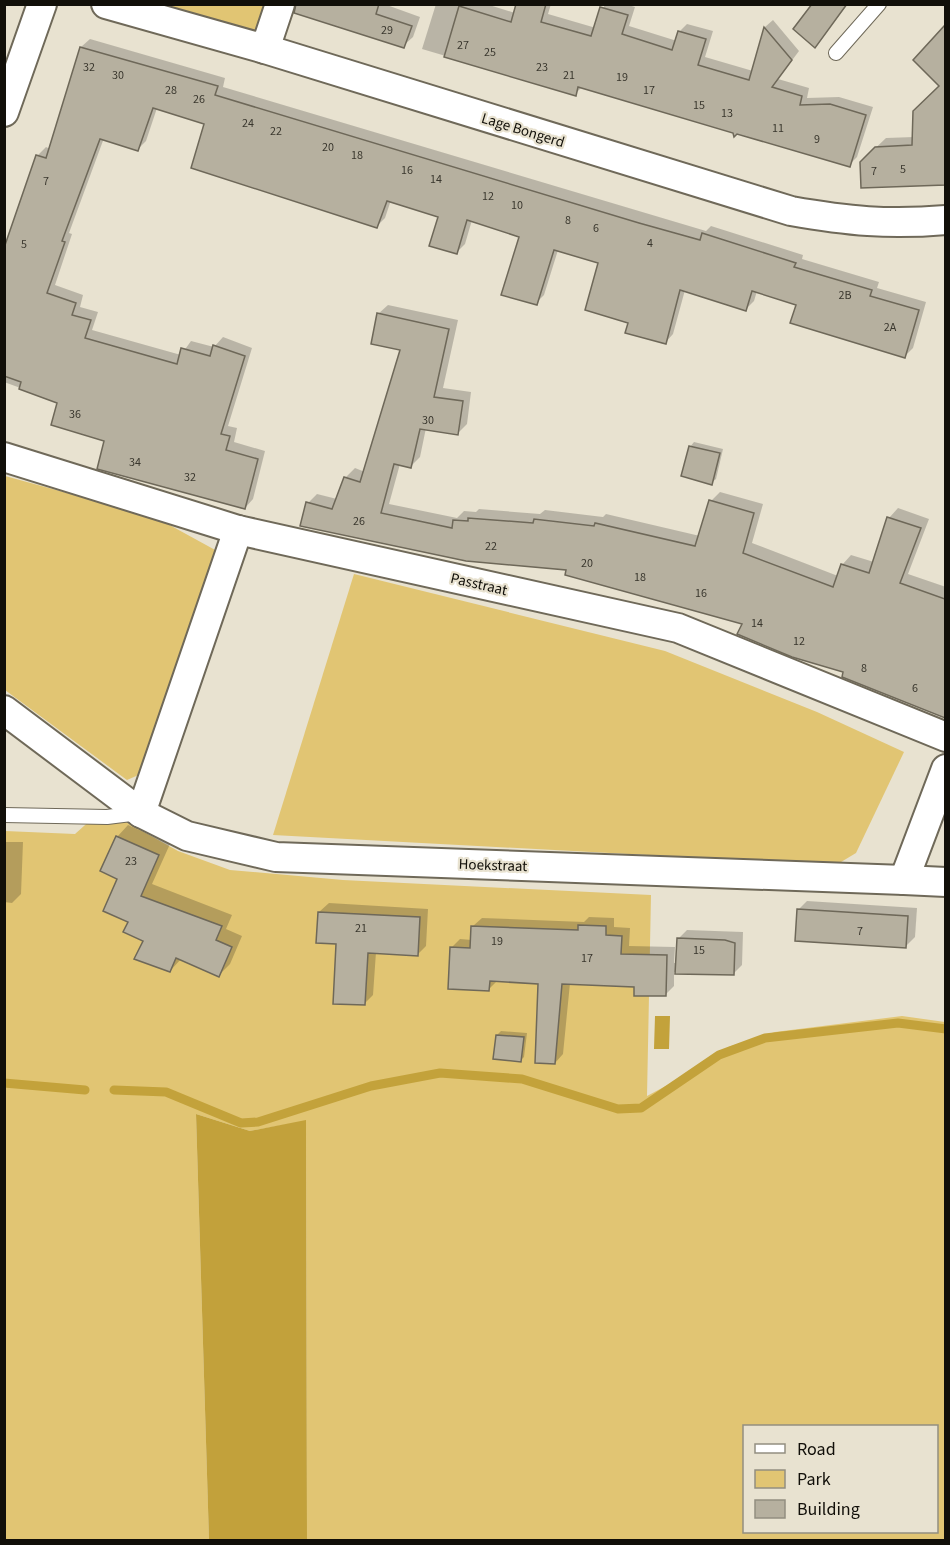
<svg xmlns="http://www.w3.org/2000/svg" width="950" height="1545" font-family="'Source Sans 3',sans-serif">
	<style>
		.green { fill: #e1c573; fill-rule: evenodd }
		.forest { fill: #c2a13b }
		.water { fill: #c3a23b }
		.shadow { fill: #0003 }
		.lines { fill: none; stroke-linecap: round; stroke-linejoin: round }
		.stream { stroke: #c3a23b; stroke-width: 9 }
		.building { fill: #b6b09f; stroke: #6e6859; stroke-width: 1.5 }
		.lane-casing { stroke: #6f6959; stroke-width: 16 }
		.street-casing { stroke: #6f6959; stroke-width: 32 }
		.lane { stroke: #fff; stroke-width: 14 }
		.street { stroke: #fff; stroke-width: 28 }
		.labels { text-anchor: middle; stroke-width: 4.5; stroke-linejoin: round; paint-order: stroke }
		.number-label { font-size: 12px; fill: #3a372e }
		.street-label { font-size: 15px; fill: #110f09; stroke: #e8e2d0 }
	</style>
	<rect width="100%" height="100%" fill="#e8e2d0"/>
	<g class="green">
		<path d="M263,4L265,8L259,34L155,5Z"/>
		<path d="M5,476L155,517L217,551L143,773L127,780L5,690Z"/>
		<path d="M354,574L665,651L817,712L904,752L856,853L836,865L273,835Z"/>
		<path d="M103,809L178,851L230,870L343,880L651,895L647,1096L688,1074L728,1047L775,1032L902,1016L945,1022V1540H307L306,1121L250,1131L196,1114L209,1540H5V831L75,834ZM744,1426H936V1532H744Z"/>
	</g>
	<path class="forest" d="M196,1114L250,1131L306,1120L307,1540H209Z"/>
	<path class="water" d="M655,1016H670L669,1049H654Z"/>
	<g class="shadow">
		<path d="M320,4H384L420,17L413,37L403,46Z"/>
		<path d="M436,4H486L515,13L518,4H551L548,14L596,28L605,4H625L635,7L629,26L677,41L679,32L687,24L713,31L705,57L753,71L765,27L773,20L799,51L778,79L809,88L807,98L839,97L873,107L857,157L849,165L583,86L575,94L422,49Z"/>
		<path d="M813,4H848L815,46Z"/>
		<path d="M946,27V182L862,187L861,162L886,138L914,137L941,86L915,60Z"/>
		<path d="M90,39L225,78L223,87L706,231L711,226L803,255L802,259L879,282L877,288L926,302L913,348L905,356L798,304L757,291L754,301L746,309L685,290L673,334L665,343L630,322L600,262L558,250L544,295L536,303L521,236L472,220L465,244L457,252L440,216L391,200L385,218L377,226L206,123L157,108L146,141L138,149L104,138L69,233L72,234L55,285L83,295L80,307L98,312L92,330L181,355L191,341L214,347L223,337L252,348L228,426L237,428L234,442L265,451L253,499L245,508L106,440L59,402L4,382V252L37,156L46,147L50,149L81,47Z"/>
		<path d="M388,305L458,320L443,388L471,392L467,424L458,433L426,428L420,457L410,467L400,464L389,504L457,518L464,511L476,512L479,509L540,514L545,510L603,517L606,514L700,536L711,501L720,492L763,504L752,543L838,576L842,565L851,555L874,562L889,518L898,508L929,519L908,574L946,587V717L844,676L845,671L744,623L568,569L308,503L317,494L337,499L345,478L355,468L365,472L402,349L378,314Z"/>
		<path d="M694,442L723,449L716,479L711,483L690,447Z"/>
		<path d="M128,825L170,844L152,884L232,915L226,929L242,936L230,964L219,975L181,959L170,971L130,921L119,878L117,837Z"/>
		<path d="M4,842H23L21,894L12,903L4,902Z"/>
		<path d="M807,901L917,908L915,937L906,946L798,910Z"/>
		<path d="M329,903L428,909L426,946L417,955L376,952L373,995L364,1004L338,943L319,912Z"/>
		<path d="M589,917L614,918V927L630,928L629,946L675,947L674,963H677L678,939L687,930L743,932L742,965L733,974L674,972V986L665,995L635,986L570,983L563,1054L555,1063L540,982L498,980L489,989L451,948L460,939L472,940L473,926L482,918L584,922Z"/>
		<path d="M501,1031L527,1033L524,1057L520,1061L497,1035Z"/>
	</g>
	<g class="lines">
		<g class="stream">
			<path d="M4,1083L85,1090"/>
			<path d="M114,1090L166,1092L241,1123L258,1122L371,1086L440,1073L522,1079L618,1109L641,1108L719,1055L765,1038L898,1023L946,1029"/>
		</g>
	</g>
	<g class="building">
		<path d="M296,4H379L376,14L412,26L404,48L294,13Z"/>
		<path d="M516,4H546L541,22L591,36L600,7L628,15L622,34L672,50L678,31L706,39L698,65L749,80L764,27L792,60L772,87L802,96L800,105L830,104L866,115L850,167L737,134L734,137L733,133L578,87L576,96L444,57L459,6L511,22Z"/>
		<path d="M812,4H847L815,48L793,29Z"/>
		<path d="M945,25V185L861,188L860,162L875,147L912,145L913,111L939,86L913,60Z"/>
		<path d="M80,47L218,86L215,95L639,223L700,240L702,233L796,263L794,267L872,290L870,296L919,310L905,358L790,323L796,305L752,291L746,311L680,290L666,344L625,333L628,323L585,310L598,263L554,250L537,305L501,295L519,237L467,220L457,254L429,246L438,217L387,201L377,228L191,168L204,124L153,108L138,151L100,139L62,241L65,242L47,293L76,303L72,315L91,320L85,338L177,364L181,348L210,356L213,345L245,356L221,434L230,436L226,450L258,459L245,509L97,469L104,441L51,425L57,403L19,389L21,382L4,376V248L36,155L46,158Z"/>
		<path d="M377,313L449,329L434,397L463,401L458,435L420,429L411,468L394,464L381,513L452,528L453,520L468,521V518L533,523L534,519L594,526L595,523L695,546L709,500L754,513L743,553L833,587L841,564L869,573L887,517L921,528L900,583L945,599V718L842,677L843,672L792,657L737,634L742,624L565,575L566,570L466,561L300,526L306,502L332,509L344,477L360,482L400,350L371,344Z"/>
		<path d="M689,446L720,453L712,485L681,476Z"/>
		<path d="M116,836L159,855L141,896L222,926L216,940L232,947L219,977L176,958L170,972L134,959L143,941L123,932L128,922L103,911L117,879L100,871Z"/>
		<path d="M797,909L908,916L906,948L795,941Z"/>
		<path d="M318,912L420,917L418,956L368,953L365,1005L333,1004L336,944L316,943Z"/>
		<path d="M578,925L606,926V935L622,936L621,954L667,955L666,996H634V987L562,984L555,1064L535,1063L538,984L490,981L489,991L448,989L450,947L470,948L471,926L578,930Z"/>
		<path d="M677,938L725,940L735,943L734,975L675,974Z"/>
		<path d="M496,1035L524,1037L521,1062L493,1059Z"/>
	</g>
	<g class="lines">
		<g class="lane-casing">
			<g id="lane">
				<path d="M836,53L879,4"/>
				<path d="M4,815L107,817L139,813"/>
			</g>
		</g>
		<g class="street-casing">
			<g id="street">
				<path d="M106,4L265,49L791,211C848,221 888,225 946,220"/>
				<path d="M265,49L280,4"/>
				<path d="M4,112L42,4"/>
				<path d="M4,457L238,530L678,628L946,737"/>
				<path d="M4,710L141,813L187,836L276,857L904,880L946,769"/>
				<path d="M141,813L238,530"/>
				<path d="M904,880L946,882"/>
			</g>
		</g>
		<use href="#lane" class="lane"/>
		<use href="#street" class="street"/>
	</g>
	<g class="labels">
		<g class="number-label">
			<text x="387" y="34">29</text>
			<text x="463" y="49">27</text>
			<text x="490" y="56">25</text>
			<text x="89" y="71">32</text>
			<text x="542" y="71">23</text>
			<text x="118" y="79">30</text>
			<text x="569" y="79">21</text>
			<text x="622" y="81">19</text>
			<text x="171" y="94">28</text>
			<text x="649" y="94">17</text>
			<text x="199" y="103">26</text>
			<text x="699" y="109">15</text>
			<text x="727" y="117">13</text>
			<text x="248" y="127">24</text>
			<text x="778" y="132">11</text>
			<text x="276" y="135">22</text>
			<text x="817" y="143">9</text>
			<text x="328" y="151">20</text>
			<text x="357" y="159">18</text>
			<text x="903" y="173">5</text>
			<text x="407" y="174">16</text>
			<text x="874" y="175">7</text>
			<text x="436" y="183">14</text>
			<text x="46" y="185">7</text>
			<text x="488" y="200">12</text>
			<text x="517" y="209">10</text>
			<text x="568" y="224">8</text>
			<text x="596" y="232">6</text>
			<text x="650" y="247">4</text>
			<text x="24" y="248">5</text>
			<text x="845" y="299">2B</text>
			<text x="890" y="331">2A</text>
			<text x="75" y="418">36</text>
			<text x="428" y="424">30</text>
			<text x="135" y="466">34</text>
			<text x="190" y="481">32</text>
			<text x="359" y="525">26</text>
			<text x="491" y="550">22</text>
			<text x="587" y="567">20</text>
			<text x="640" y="581">18</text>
			<text x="701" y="597">16</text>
			<text x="757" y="627">14</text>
			<text x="799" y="645">12</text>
			<text x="864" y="672">8</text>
			<text x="915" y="692">6</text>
			<text x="131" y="865">23</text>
			<text x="361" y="932">21</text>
			<text x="860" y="935">7</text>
			<text x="497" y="945">19</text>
			<text x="699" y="954">15</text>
			<text x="587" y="962">17</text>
		</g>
		<g class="street-label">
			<text transform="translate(523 130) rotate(17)" y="5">Lage Bongerd</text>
			<text transform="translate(479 584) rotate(13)" y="5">Passtraat</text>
			<text transform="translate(493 865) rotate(2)" y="5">Hoekstraat</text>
		</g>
	</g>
	<rect width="950" height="1545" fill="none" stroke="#110f09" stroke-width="12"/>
	<rect x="743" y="1425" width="195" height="108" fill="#e8e2d0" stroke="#928e80" stroke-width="1.5"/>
	<rect x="755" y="1444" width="30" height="9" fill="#ffffff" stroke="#928e80" stroke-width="1.5"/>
	<text x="797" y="1455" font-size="18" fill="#110f09">Road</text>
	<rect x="755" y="1470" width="30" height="18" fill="#e1c573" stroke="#928e80" stroke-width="1.5"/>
	<text x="797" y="1485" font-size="18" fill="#110f09">Park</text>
	<rect x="755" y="1500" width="30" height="18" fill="#b6b09f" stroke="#928e80" stroke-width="1.5"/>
	<text x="797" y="1515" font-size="18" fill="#110f09">Building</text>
</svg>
